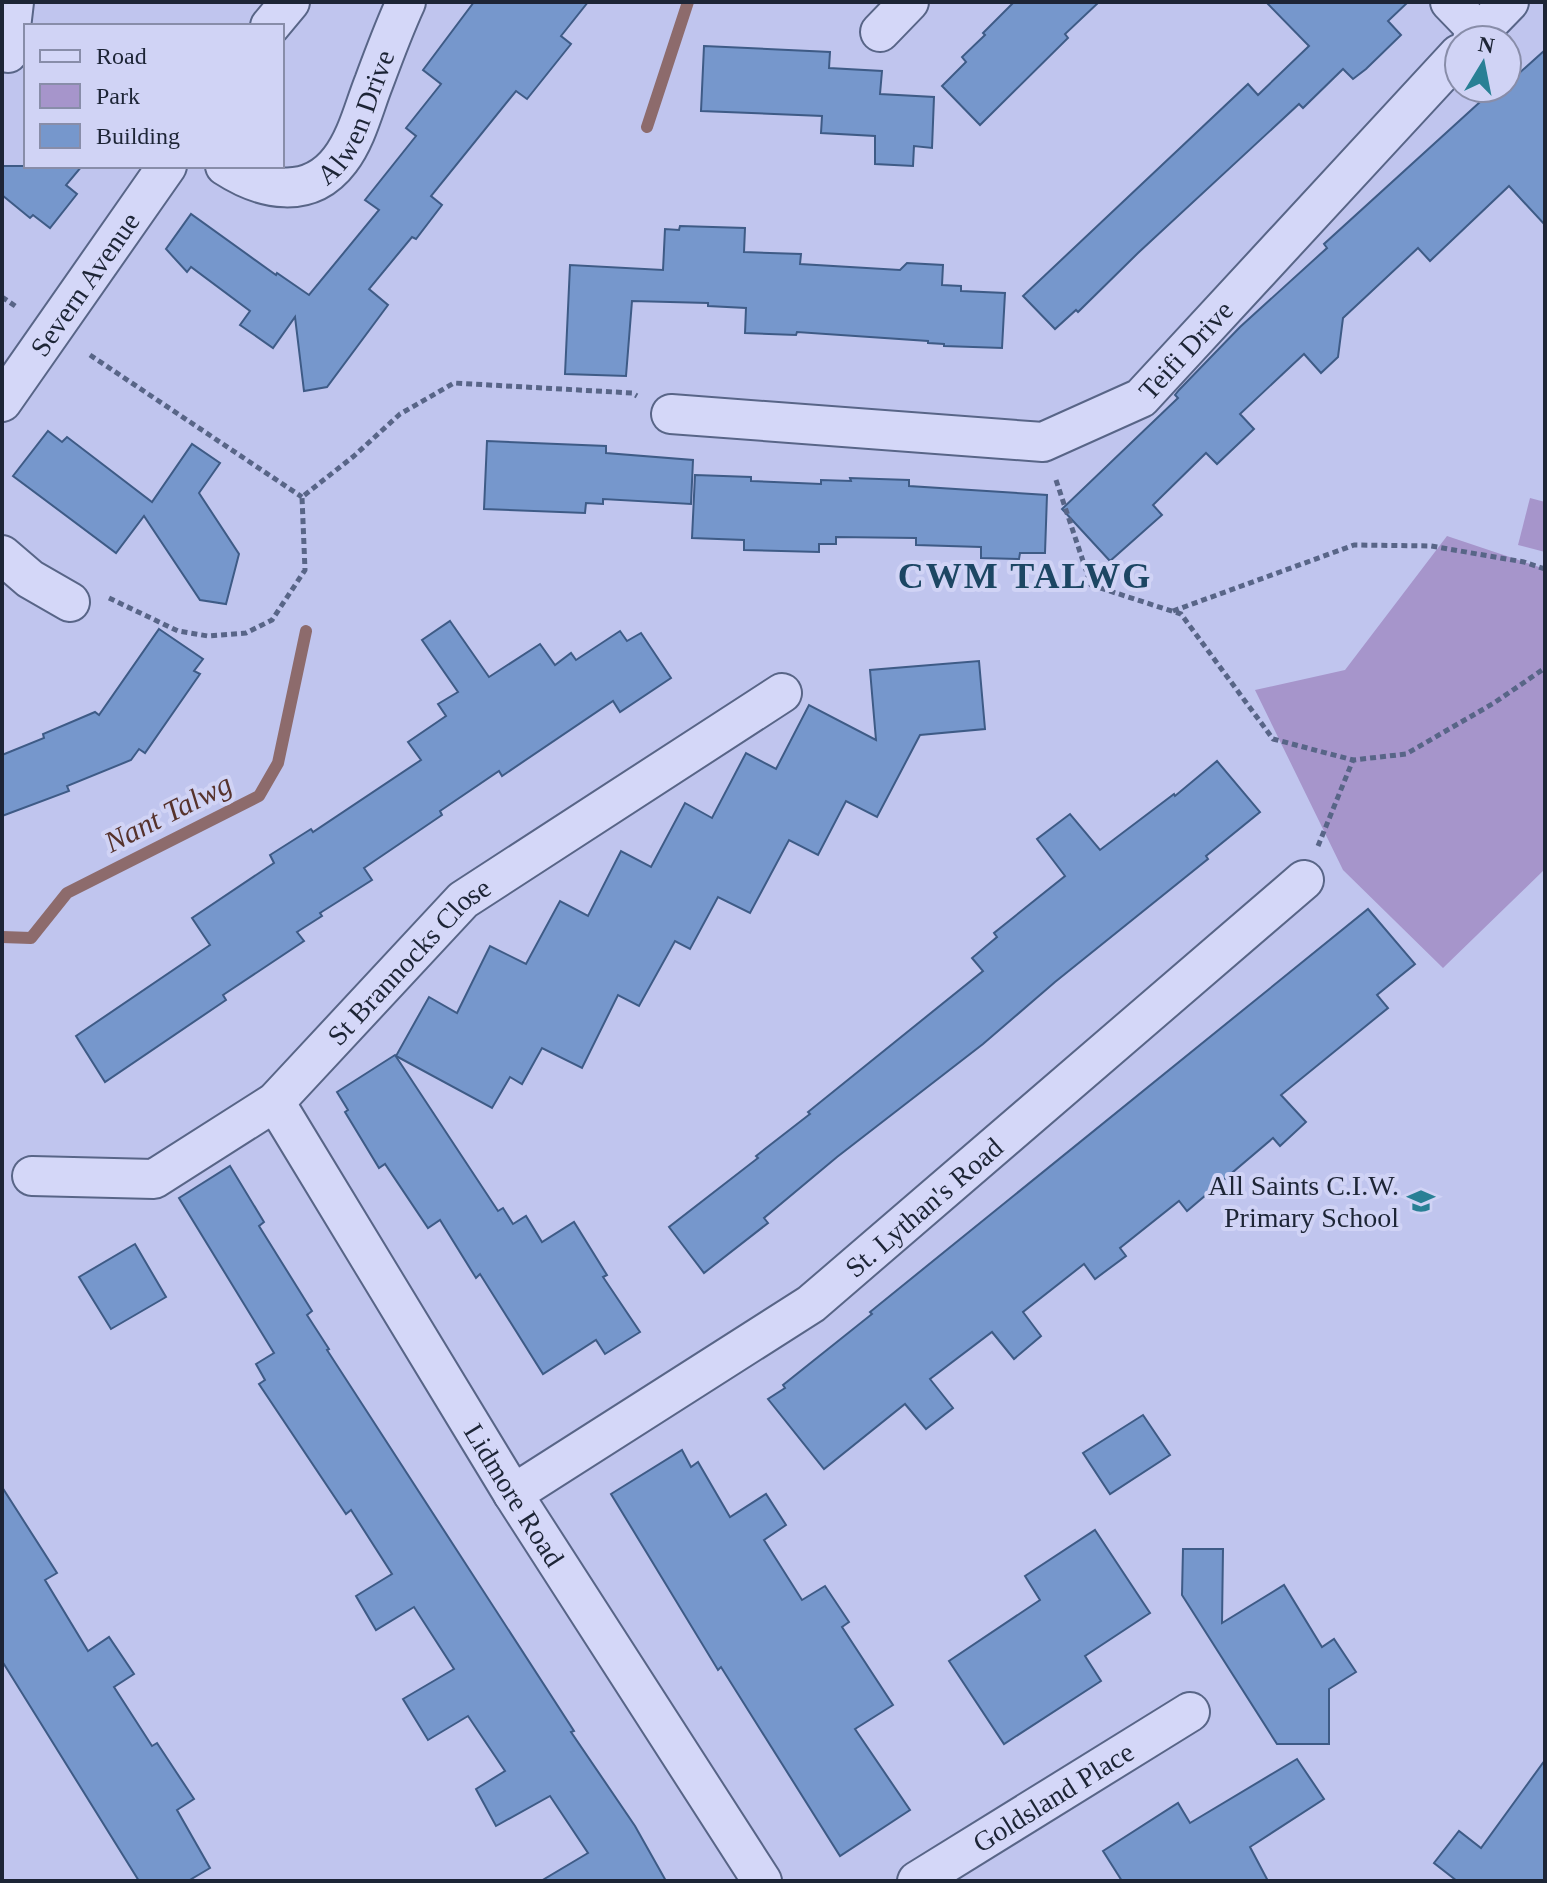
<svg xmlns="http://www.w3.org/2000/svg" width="1547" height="1883" font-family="'Times New Roman',serif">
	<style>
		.green { fill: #a695cb }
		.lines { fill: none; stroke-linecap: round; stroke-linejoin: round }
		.stream { stroke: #8d6b6c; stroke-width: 12 }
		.building { fill: #7697cc; stroke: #3e5b86; stroke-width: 2 }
		.street-casing { stroke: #586587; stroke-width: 42 }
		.path { stroke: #586587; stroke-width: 5; stroke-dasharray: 6 4; stroke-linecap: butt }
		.street { stroke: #d4d7f8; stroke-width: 38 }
		.labels { text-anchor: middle; stroke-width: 8; stroke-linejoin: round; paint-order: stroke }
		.street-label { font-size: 28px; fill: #1d2536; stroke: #d0d3f5 }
		.poi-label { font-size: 28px; fill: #1d2536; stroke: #d0d3f5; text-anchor: end }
		.water-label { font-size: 30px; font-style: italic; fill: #56322c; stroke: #d0d3f5 }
		.district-label { font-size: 36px; font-weight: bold; letter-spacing: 2px; fill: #1c4663; stroke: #d0d3f5 }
	</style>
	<rect width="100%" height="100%" fill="#c0c5ee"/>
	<g class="green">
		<path d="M1530,498L1545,502V552L1518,545Z"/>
		<path d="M1447,536L1545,569V869L1443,968L1343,870L1255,690L1345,670Z"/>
	</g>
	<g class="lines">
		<g class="stream">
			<path d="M647,127L688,2"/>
			<path d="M2,937L31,938L67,893L259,796L278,763L306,631"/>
		</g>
	</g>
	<g class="building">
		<path d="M474,2H588L561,36L571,44L527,99L516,91L431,196L442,205L416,239L412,237L369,289L388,305L327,387L304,391L295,317L273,348L240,325L250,311L191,267L187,272L166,249L191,214L276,275L277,273L309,295L379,210L365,200L416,136L406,128L441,84L423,70Z"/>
		<path d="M1014,2H1099L1065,34L1068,38L980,125L942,86L966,62L962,57L985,35L983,33Z"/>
		<path d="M1266,2H1408L1388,21L1401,35L1366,69L1353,79L1343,69L1303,108L1299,104L1138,253L1078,312L1076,310L1055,329L1023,296L1248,84L1258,95L1309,46Z"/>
		<path d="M704,46L830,52L829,68L882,71L880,94L934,97L932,148L914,146L913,166L875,164V136L821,133L822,116L701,111Z"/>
		<path d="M1545,50V225L1509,186L1430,261L1418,248L1343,318L1338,357L1321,373L1304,354L1240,414L1254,429L1217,464L1206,453L1153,505L1162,515L1110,561L1062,509L1178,398L1175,395L1179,390L1240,327L1327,248L1324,244L1491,92L1494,96L1502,88H1507V84Z"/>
		<path d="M2,166H82L66,185L77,194L50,228L33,215L30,218L2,195Z"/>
		<path d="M680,226L745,228L744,252L801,254L800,264L900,270L907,263L943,265L942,285L961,286V291L1005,293L1002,348L944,346V344L928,343V341L797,332L796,335L745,333L746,308L708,306V303L632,301L626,376L565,374L570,265L663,270L665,229L679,230Z"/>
		<path d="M48,431L62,442L67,437L152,502L192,444L220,463L199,493L239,554L226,604L200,600L144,516L116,553L13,476Z"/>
		<path d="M487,441L606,446V453L693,460L691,504L603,499V504L586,503L585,513L484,509Z"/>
		<path d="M695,475L751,477V481L821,484V480L851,481L850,478L909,480V486L1047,495L1045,553H1020L1019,559L981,558V547L916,545V538L836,537V544H819V552L744,550V540L692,538Z"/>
		<path d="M450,621L489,677L540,644L555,665L571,653L576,660L620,631L627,641L641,633L671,678L620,712L613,701L502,776L499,771L440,811L442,815L364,868L372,880L320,913L322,916L297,932L304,941L223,995L226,1000L105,1082L76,1036L210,945L192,918L274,863L270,855L311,829L313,832L421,760L408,742L446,716L438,704L458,692L422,640Z"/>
		<path d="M159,629L203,659L194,671L200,674L145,753L139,749L131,760L67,786L69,791L2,816V755L44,738L43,734L95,712L99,715Z"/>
		<path d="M979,661L985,729L920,735L877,817L846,801L818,855L789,840L750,913L718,897L690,949L675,941L639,1006L618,995L582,1068L542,1048L522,1084L510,1077L492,1108L396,1056L429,997L457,1013L490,946L526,964L560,901L588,916L621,851L651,867L685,803L712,818L746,753L776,769L809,705L876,740L870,670Z"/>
		<path d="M1217,761L1260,812L1206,856L1208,859L1055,982L983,1044L837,1157L764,1218L768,1223L704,1273L669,1227L758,1158L756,1156L810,1114L808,1112L983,971L972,958L997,937L994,933L1065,876L1037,839L1070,814L1100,850L1174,794L1175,796Z"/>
		<path d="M1368,909L1415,964L1377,995L1388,1008L1281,1095L1306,1122L1280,1146L1273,1138L1187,1211L1179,1201L1120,1248L1126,1256L1095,1279L1084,1264L1023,1312L1041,1336L1014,1359L992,1332L930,1379L953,1408L926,1429L905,1404L824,1469L768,1399L785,1388L783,1385L872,1314L870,1312Z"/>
		<path d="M395,1055L498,1211L503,1208L513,1224L526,1216L542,1242L574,1222L607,1275L603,1277L640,1332L605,1354L596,1340L543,1374L480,1274L476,1278L440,1220L428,1228L385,1164L379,1168L345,1112L348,1110L337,1092Z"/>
		<path d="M230,1166L264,1222L259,1226L312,1311L307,1315L329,1349L327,1350L574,1731L571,1732L635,1826L666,1881H541L588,1853L550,1796L496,1826L476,1789L505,1771L468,1716L428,1740L403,1699L454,1669L414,1607L376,1630L356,1596L392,1574L351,1510L346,1514L259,1384L265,1380L256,1364L274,1353L179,1198Z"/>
		<path d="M135,1244L166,1297L111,1329L79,1277Z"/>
		<path d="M1143,1415L1170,1455L1110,1494L1083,1453Z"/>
		<path d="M682,1450L691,1467L698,1462L730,1517L766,1494L786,1525L764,1540L802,1600L825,1586L849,1622L842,1627L893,1705L855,1729L910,1810L840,1856L721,1667L718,1670L611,1494Z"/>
		<path d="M2,1487L57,1573L45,1580L88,1651L109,1637L134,1674L114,1687L152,1746L157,1743L194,1799L177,1810L210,1868L188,1881H139L2,1661Z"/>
		<path d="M1095,1530L1150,1613L1085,1656L1101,1681L1004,1744L949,1661L1040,1600L1025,1576Z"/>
		<path d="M1183,1549H1223L1222,1623L1284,1585L1322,1647L1334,1639L1356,1672L1329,1689V1744H1277L1182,1595Z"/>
		<path d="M1297,1759L1324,1799L1250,1847L1268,1881H1122L1103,1851L1178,1803L1190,1823Z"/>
		<path d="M1545,1760V1881H1457L1434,1863L1459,1831L1481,1848Z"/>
	</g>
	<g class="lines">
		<g class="street-casing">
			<g id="street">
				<path d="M1450,2L1479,32"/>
				<path d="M270,26L290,2"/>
				<path d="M880,32L909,2"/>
				<path d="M1472,40L1509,2"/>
				<path d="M8,53L14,2"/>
				<path id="s1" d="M225,166C262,190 309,201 340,160C357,138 364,107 374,82C384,55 394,28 406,2"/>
				<path id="s2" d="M2,402L167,166"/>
				<path id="s3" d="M671,414L1043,442L1141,398L1459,54"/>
				<path d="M2,555L30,579L70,602"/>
				<path id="s4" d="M275,1102L513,1494L762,1881"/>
				<path id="s5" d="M32,1176L154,1179L275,1102L463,900L782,693"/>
				<path id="s6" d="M513,1494L811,1304L1304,880"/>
				<path id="s7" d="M917,1881L1190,1712"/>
			</g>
		</g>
		<g class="path">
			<path d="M2,297L18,308"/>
			<path d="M90,355L302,497"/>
			<path d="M1056,480L1091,585L1181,614L1273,739L1353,760"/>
			<path d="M109,598L178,631L208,636L246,633L272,620L305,570L302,497L354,456L400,414L454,383L632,393L637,396"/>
			<path d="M1173,611L1354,545L1431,546L1524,562L1545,569"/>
			<path d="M1318,846L1353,760L1406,754L1494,703L1545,668"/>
		</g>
		<use href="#street" class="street"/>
	</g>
	<defs>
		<g id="school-bare" transform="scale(2.16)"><path d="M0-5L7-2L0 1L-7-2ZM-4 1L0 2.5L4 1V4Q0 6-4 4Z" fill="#298095" stroke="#d0d3f5" stroke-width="2.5" paint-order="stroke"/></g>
	</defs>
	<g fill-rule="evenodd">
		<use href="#school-bare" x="1421" y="1201"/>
	</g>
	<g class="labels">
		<g class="street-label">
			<text dy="10" stroke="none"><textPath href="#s1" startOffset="174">Alwen Drive</textPath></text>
			<text dy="10" stroke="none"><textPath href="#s2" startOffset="144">Severn Avenue</textPath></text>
			<text dy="10" stroke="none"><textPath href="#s3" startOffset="546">Teifi Drive</textPath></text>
			<text dy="10" stroke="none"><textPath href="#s5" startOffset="460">St Brannocks Close</textPath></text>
			<text dy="10" stroke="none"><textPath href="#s6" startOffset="502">St. Lythan's Road</textPath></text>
			<text dy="10" stroke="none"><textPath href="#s4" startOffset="460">Lidmore Road</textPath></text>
			<text dy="10" stroke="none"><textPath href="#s7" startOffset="160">Goldsland Place</textPath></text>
		</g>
		<g class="poi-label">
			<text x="1399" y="1195">All Saints C.I.W.<tspan x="1399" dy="32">Primary School</tspan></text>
		</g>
		<g class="water-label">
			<text transform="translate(168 813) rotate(-27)" y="10">Nant Talwg</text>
		</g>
		<g class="district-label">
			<text x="1025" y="588">CWM TALWG</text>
		</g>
	</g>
	<rect width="1547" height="1883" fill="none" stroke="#1d2536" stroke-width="8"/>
	<rect x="24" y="24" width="260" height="144" fill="#d0d3f5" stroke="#888da9" stroke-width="2"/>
	<rect x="40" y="50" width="40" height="12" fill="#d4d7f8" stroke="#888da9" stroke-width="2"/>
	<text x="96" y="64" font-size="24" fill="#1d2536">Road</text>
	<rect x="40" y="84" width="40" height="24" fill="#a695cb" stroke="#888da9" stroke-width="2"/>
	<text x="96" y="104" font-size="24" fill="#1d2536">Park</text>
	<rect x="40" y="124" width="40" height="24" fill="#7697cc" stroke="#888da9" stroke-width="2"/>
	<text x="96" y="144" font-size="24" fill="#1d2536">Building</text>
	<g transform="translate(1483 64) rotate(10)"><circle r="38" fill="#d0d3f5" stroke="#888da9" stroke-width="2"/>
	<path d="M0-6L14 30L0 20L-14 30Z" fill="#298095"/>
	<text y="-12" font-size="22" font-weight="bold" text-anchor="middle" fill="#1d2536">N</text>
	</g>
</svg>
